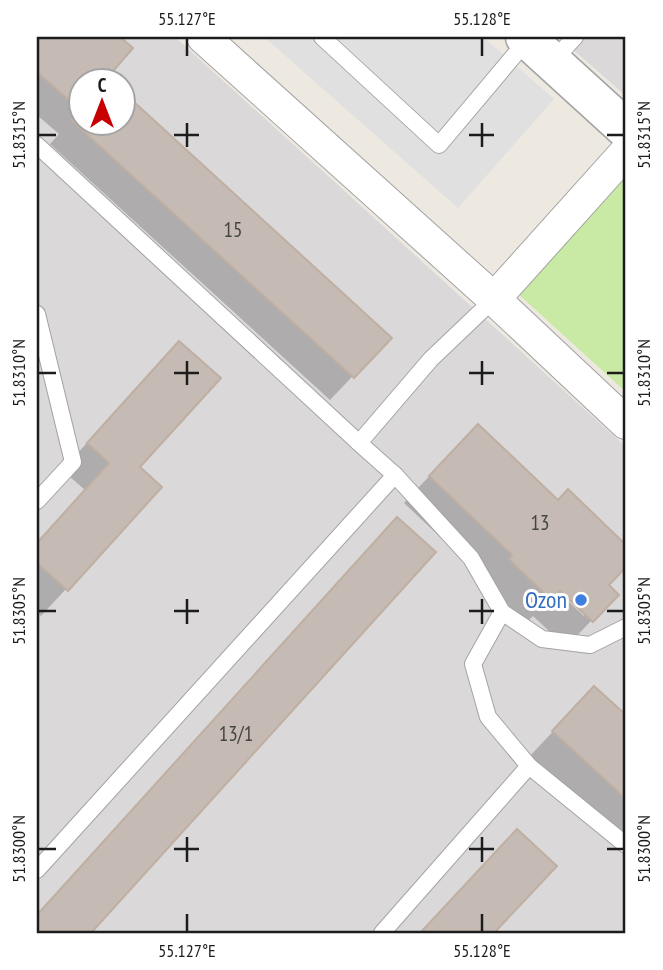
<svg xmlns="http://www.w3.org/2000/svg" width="663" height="970" font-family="'PT Sans Narrow',sans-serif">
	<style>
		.residential { fill: #dad8d8; fill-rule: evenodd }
		.grass { fill: #c8eaa5 }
		.parking { fill: #e0e0e0 }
		.shadow { fill: #0003; fill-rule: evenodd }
		.building { fill: #c5bbb4; stroke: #bfafa3; stroke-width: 2 }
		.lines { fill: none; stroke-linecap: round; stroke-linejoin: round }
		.service-casing { stroke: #a3a3a3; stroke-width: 18 }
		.minor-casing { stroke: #a3a3a3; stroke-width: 34 }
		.tertiary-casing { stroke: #a3a3a3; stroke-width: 41 }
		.service { stroke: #fff; stroke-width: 16 }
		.minor { stroke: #fff; stroke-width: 32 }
		.tertiary { stroke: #fff; stroke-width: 38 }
		.ticks { fill: none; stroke: #1c1c1c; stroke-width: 2.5 }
		.shop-dot { fill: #3f7fe0; stroke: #fff; stroke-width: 2.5 }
		.labels { text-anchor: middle; stroke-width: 6; stroke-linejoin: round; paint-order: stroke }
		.number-label { font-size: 21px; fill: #464442 }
		.shop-label { font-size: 24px; fill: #366cbe; stroke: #fff; text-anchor: end }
		.neatline { fill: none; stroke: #1c1c1c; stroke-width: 2.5 }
		.ticks-label { font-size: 18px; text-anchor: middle; fill: #1c1c1c }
	</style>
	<rect width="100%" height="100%" fill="#ede9e1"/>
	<g class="residential">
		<path d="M37,37H175L626,447V933H37ZM80,80H122V122H80Z"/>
		<path d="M626,37V96L560,38L561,37Z"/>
	</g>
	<path class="grass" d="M626,168V392L516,292Z"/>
	<path class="parking" d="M264,37H483L554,99L458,208Z"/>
	<g class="shadow">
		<path d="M37,37H117L130,48L105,78L108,80H80V122L389,338L330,400L50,144L59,134L37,115Z"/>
		<path d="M179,343L138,467L160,487L41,616L37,612V543L85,490L62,470Z"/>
		<path d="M452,452L558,502L568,492L626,548V564L606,585L616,595L566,647L533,616L524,625L484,586L488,582L404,503ZM555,584L584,611V616L552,586Z"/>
		<path d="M397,519L433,552L88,933H37V915Z"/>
		<path d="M594,688L626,717V848L528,758Z"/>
	</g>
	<g class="building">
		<path d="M37,37H120L133,48L107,78L111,80H80V122H122V91L392,338L354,378L71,120L80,110L37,72Z"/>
		<path d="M179,341L221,378L140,467L162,487L68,591L37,563V543L109,463L87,443Z"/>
		<path d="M478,424L558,500L568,489L626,545V567L609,585L619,595L593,622L560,591L551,600L509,559L512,555L429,476Z"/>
		<path d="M397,517L436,552L91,933H37V915Z"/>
		<path d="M594,686L626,715V799L552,731Z"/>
		<path d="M517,829L557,866L494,933H420Z"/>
	</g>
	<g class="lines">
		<g class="service-casing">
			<g id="service">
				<path d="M322,37L439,145L528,39"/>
				<path d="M552,62L575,37"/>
				<path d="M37,145L359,443L431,359L494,299"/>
				<path d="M37,314L73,462L37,501"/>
				<path d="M359,443L395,475L471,558L502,612L542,639L590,645L626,627"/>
				<path d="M502,612L473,664L488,717L529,766L626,845"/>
				<path d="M37,870L395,475"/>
				<path d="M382,933L529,766"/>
			</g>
		</g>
		<g class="minor-casing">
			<g id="minor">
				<path d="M203,37L494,299L626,423"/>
				<path d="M494,299L626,152"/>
			</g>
		</g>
		<g class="tertiary-casing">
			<path id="tertiary" d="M525,37L626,129"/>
		</g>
		<use href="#service" class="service"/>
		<use href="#minor" class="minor"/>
		<use href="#tertiary" class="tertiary"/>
	</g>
	<path class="ticks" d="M187,38V56M482,38V56M187,123V147M482,123V147M38,135H56M174,135H199M469,135H494M607,135H624M187,361V385M482,361V385M38,373H56M174,373H199M469,373H494M607,373H624M187,599V624M482,599V624M38,611H56M174,611H199M469,611H494M607,611H624M187,837V862M482,837V862M38,849H56M174,849H199M469,849H494M607,849H624M187,914V932M482,914V932"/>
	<circle class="shop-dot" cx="581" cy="600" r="7"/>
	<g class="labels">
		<g class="number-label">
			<text x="233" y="237">15</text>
			<text x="540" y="530">13</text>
			<text x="236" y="741">13/1</text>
		</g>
		<g class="shop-label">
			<text x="567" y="608">Ozon</text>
		</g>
	</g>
	<rect width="663" height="970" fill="none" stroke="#ffffff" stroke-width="77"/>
	<g transform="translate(102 102)"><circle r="33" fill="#ffffff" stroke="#a4a4a4" stroke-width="2"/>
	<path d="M0-5L12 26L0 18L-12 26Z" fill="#c70003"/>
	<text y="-10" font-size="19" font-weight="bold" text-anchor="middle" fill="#1c1c1c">С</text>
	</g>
	<rect x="38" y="38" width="586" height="894" class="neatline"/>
	<g class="ticks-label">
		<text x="187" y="25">55.127°E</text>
		<text x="482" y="25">55.128°E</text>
		<text transform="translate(19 135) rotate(-90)" y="6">51.8315°N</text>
		<text transform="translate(644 135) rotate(-90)" y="6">51.8315°N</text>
		<text transform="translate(19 373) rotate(-90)" y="6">51.8310°N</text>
		<text transform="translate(644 373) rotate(-90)" y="6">51.8310°N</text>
		<text transform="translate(19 611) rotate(-90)" y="6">51.8305°N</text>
		<text transform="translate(644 611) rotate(-90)" y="6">51.8305°N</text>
		<text transform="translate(19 849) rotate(-90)" y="6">51.8300°N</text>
		<text transform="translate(644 849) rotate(-90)" y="6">51.8300°N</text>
		<text x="187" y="957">55.127°E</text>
		<text x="482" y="957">55.128°E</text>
	</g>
</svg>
